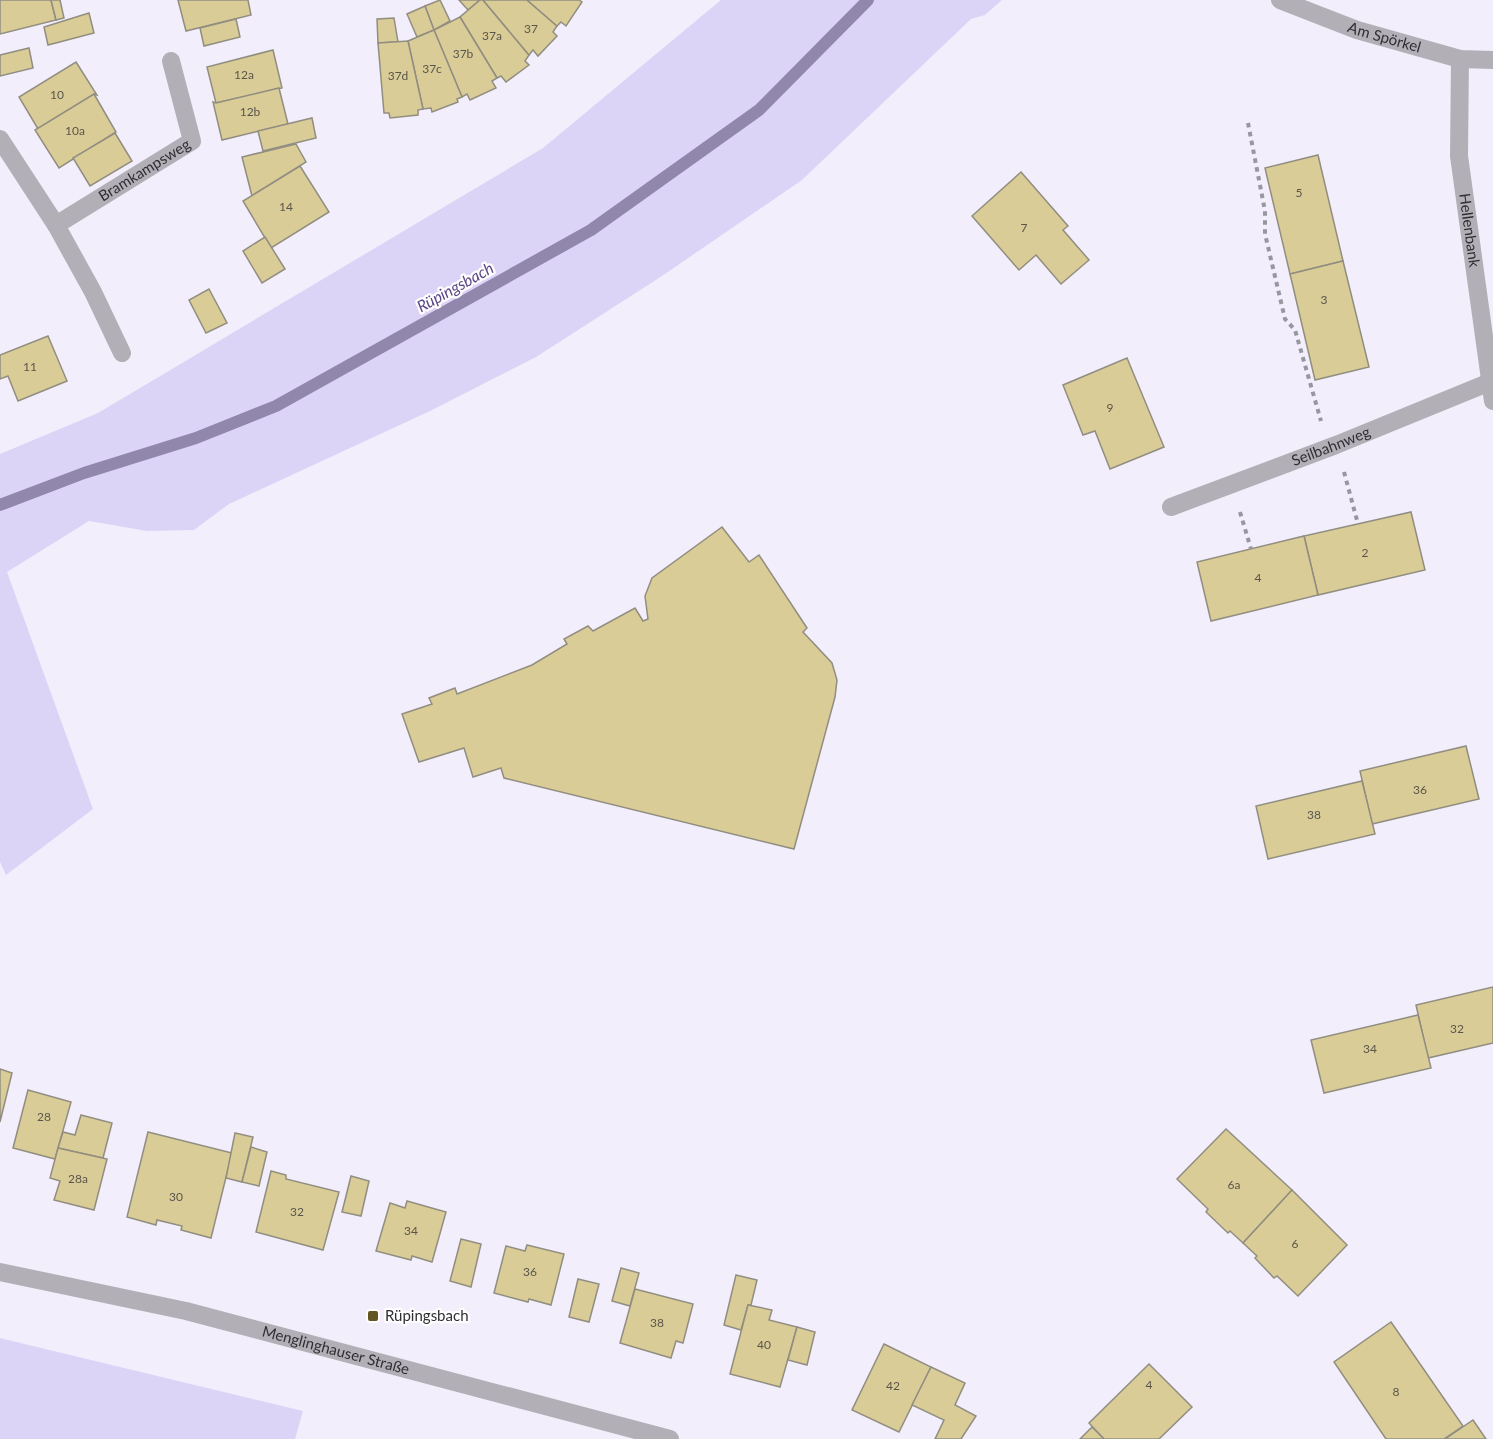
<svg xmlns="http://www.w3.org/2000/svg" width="1493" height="1439" font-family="Lato,sans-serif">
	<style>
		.green { fill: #dcd4f6 }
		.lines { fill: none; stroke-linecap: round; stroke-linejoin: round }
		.stream { stroke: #9187ac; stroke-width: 12 }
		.building { fill: #dacc97; stroke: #918e81; stroke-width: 1.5 }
		.path { stroke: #98969f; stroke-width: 4; stroke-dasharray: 4.5 4.5; stroke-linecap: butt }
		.minor { stroke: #b2b0b6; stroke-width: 18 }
		.tertiary { stroke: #b2b0b6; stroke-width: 18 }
		.poi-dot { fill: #625522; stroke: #fefefe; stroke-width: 2 }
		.labels { text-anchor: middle; stroke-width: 4.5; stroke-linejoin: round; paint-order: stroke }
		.number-label { font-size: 12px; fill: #5a564c }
		.street-label { font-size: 15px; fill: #2f2e33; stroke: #fefefe }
		.poi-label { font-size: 15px; fill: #2f2e33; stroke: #fefefe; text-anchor: start }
		.water-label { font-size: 16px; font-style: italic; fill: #5c4887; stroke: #fefefe }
	</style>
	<rect width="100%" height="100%" fill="#f2eefc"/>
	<g class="green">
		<path d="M721,0H1002L985,15L971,19L802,180L662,276L536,357L430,411L229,504L194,530L147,531L89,521L7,572L93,809L6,875L0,862V454L98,413L543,148Z"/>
		<path d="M0,1338L8,1340L303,1411L295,1439H0Z"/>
	</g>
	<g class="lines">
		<path class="stream" d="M0,505L84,473L196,438L276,406L591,230L759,110L868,0"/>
	</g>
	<g class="building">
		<path d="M0,0H51L56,20L0,34Z"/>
		<path d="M51,0H60L64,18L56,20Z"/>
		<path d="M178,0H248L251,15L186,31Z"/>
		<path d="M440,0L450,21L434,30L425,6Z"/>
		<path d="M459,0H480L468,10Z"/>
		<path d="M480,0H483L529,55L525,61L529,65L506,82L501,76L497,78L460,17Z"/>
		<path d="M483,0H527L557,26L553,32L557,36L538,56L533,50L529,55Z"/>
		<path d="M527,0H579L582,2L566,26L561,22L557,26Z"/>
		<path d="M425,6L434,30L417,37L407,14Z"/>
		<path d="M89,13L94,33L48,45L44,27Z"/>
		<path d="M460,17L497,78L492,81L496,88L470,100L467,94L462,97L434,30Z"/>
		<path d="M394,18L398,42L378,43L377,19Z"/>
		<path d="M236,19L240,37L204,46L200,28Z"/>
		<path d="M434,30L462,97L457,99L458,102L432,112L431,108L423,109L408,41Z"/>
		<path d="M408,41L423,109L418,110V115L390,118L389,113H384L378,43Z"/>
		<path d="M29,48L33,68L0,76V55Z"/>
		<path d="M273,50L282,88L216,103L207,67Z"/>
		<path d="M76,62L97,95L94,94L38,129L19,97Z"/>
		<path d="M279,88L288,124L222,140L213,102L216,103Z"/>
		<path d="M94,94L116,132L59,168L35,130Z"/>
		<path d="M312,118L316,138L263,151L258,131Z"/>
		<path d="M115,133L132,161L90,186L73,158Z"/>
		<path d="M296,144L306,162L252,196L242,157Z"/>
		<path d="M1318,155L1343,261L1290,274L1265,168Z"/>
		<path d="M300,166L329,212L271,248L243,201Z"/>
		<path d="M1021,172L1068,226L1063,230L1089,260L1061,284L1036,255L1019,270L972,216Z"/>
		<path d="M265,237L285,269L262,283L243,251Z"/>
		<path d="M1343,261L1369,367L1315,380L1290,274Z"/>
		<path d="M209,289L227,323L206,333L189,300Z"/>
		<path d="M48,336L67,381L18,401L8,376L0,379V355Z"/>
		<path d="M1127,358L1164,447L1110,469L1095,431L1083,435L1063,385Z"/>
		<path d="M1411,512L1425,570L1318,595L1304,536Z"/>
		<path d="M722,527L749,562L759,555L807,628L803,632L832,663L837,680L835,697L794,849L504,778L501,768L473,777L464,748L419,762L402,714L432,704L429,698L455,688L457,694L532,665L567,644L564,639L588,626L593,631L635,608L643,621L648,619L645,596L652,578Z"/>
		<path d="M1304,536L1318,595L1211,621L1197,562Z"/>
		<path d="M1466,746L1479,799L1372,824L1360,771Z"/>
		<path d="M1362,781L1375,834L1268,859L1256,806Z"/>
		<path d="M1493,987V1043L1428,1058L1416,1005Z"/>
		<path d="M1418,1015L1431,1068L1324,1093L1311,1040Z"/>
		<path d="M0,1069L12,1073L0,1122Z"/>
		<path d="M28,1090L71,1102L55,1159L13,1148Z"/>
		<path d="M81,1115L112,1123L103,1158L58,1148L63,1132L75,1135Z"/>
		<path d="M1226,1129L1292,1190L1243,1243L1230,1231L1228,1233L1206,1212L1208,1209L1177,1179Z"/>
		<path d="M148,1132L232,1153L211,1238L181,1230L182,1226L157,1220L156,1225L127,1217Z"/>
		<path d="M235,1133L253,1137L242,1182L226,1178Z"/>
		<path d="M251,1147L267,1152L259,1186L242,1182Z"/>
		<path d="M58,1148L107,1159L94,1210L54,1200L60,1181L50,1178Z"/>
		<path d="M271,1171L286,1175V1179L339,1192L323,1250L256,1232Z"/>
		<path d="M351,1176L369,1181L361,1216L342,1212Z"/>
		<path d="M1292,1190L1347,1245L1298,1296L1277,1276L1274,1278L1255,1258L1257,1256L1243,1243Z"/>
		<path d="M407,1201L446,1212L432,1262L412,1256L411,1260L376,1251L390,1203L405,1208Z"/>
		<path d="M461,1239L481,1244L471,1287L450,1281Z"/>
		<path d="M527,1245L564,1254L551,1305L529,1299L528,1302L494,1293L506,1246L525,1251Z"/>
		<path d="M621,1268L639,1273L630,1306L612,1301Z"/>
		<path d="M736,1275L757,1280L751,1305H748L741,1330L724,1325Z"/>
		<path d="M578,1279L599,1284L589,1322L569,1317Z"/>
		<path d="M635,1289L693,1304L683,1343L676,1341L671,1358L620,1343Z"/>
		<path d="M748,1305L772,1310L769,1320L797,1327L780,1387L730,1374Z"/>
		<path d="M1391,1322L1463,1426L1444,1439H1386L1334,1362Z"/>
		<path d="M797,1327L815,1332L807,1365L788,1360Z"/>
		<path d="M884,1344L931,1367L899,1432L852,1410Z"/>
		<path d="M1149,1364L1192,1407L1159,1439H1104L1089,1423Z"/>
		<path d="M931,1367L965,1383L955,1405L976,1416L961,1439H935L944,1420L912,1405Z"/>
		<path d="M1473,1420L1486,1439H1445Z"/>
		<path d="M1092,1427L1104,1439H1080Z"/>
	</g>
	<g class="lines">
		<g class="path">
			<path d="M1248,123L1265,211V234L1285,319L1295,330L1321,421"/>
			<path d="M1344,472L1358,524"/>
			<path d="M1240,512L1251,549"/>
		</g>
		<g class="minor">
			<path id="s1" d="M1280,0L1357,30L1460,59L1493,60"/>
			<path id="s2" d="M1460,59L1459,156L1493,401"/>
			<path d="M0,139L56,225L93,292L122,353"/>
			<path id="s3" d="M56,225L192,141L171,61"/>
			<path id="s4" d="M1171,507L1336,445L1490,382"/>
		</g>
		<path class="tertiary" id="s5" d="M0,1272L186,1311L670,1439"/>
	</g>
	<rect class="poi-dot" x="367" y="1310" width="12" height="12" rx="3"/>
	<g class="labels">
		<g class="number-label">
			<text x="531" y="33">37</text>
			<text x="492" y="40">37a</text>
			<text x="463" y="58">37b</text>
			<text x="432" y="73">37c</text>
			<text x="244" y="79">12a</text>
			<text x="398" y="80">37d</text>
			<text x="57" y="99">10</text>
			<text x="250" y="116">12b</text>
			<text x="75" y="135">10a</text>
			<text x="1299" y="197">5</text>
			<text x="286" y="211">14</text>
			<text x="1024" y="232">7</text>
			<text x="1324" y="304">3</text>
			<text x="30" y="371">11</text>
			<text x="1110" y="412">9</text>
			<text x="1365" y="557">2</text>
			<text x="1258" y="582">4</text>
			<text x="1420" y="794">36</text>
			<text x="1314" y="819">38</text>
			<text x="1457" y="1033">32</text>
			<text x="1370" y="1053">34</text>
			<text x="44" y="1121">28</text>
			<text x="78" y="1183">28a</text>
			<text x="1234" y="1189">6a</text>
			<text x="176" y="1201">30</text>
			<text x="297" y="1216">32</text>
			<text x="411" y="1235">34</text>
			<text x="1295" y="1248">6</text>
			<text x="530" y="1276">36</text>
			<text x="657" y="1327">38</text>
			<text x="764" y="1349">40</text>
			<text x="1149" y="1389">4</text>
			<text x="893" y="1390">42</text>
			<text x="1396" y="1396">8</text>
		</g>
		<g class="street-label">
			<text dy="5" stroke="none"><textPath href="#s1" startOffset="111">Am Spörkel</textPath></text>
			<text dy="5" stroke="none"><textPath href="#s3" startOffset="104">Bramkampsweg</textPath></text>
			<text dy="5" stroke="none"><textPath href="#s2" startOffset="172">Hellenbank</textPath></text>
			<text dy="5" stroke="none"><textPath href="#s4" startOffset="171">Seilbahnweg</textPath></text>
			<text dy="5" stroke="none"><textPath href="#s5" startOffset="345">Menglinghauser Straße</textPath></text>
		</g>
		<g class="poi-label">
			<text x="385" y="1321">Rüpingsbach</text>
		</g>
		<g class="water-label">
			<text transform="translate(455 287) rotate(-29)" y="6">Rüpingsbach</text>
		</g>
	</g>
</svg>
